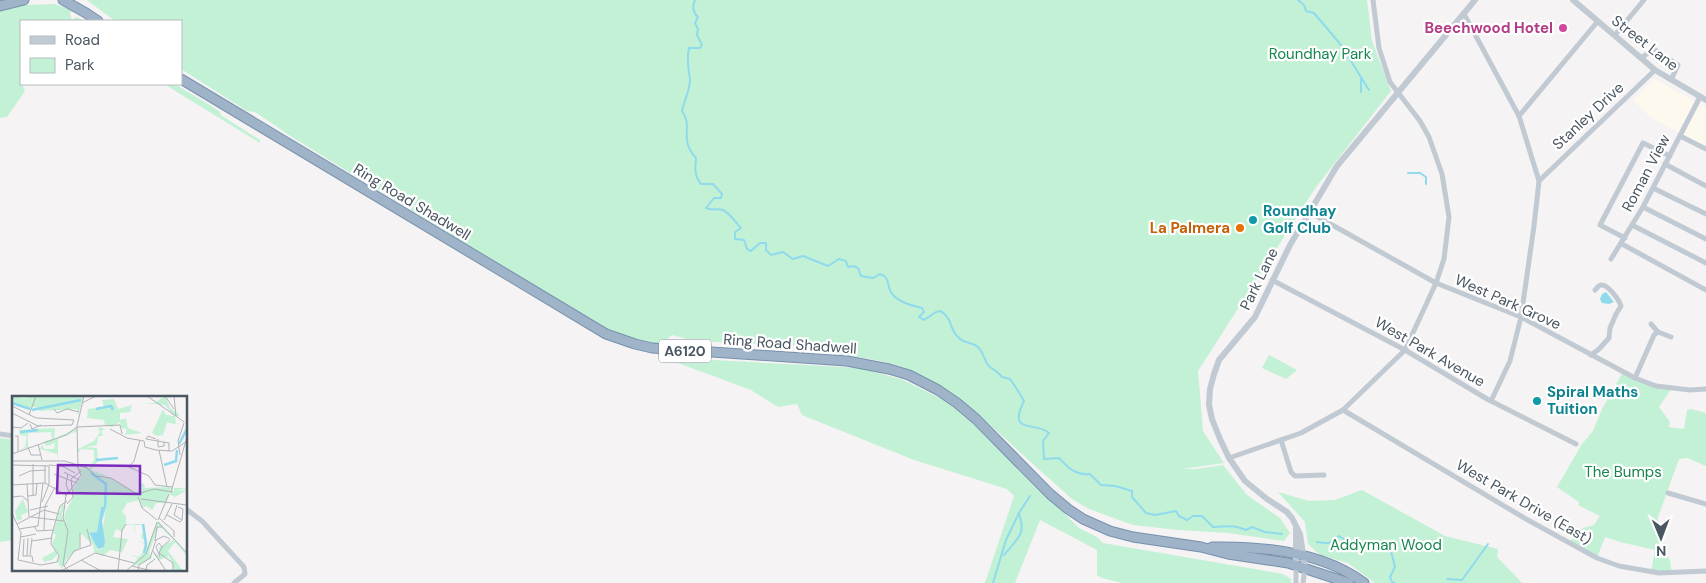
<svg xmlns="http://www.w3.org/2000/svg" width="1706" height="583" font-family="'DM Sans',sans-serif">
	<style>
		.commercial { fill: #fdf9ef }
		.green { fill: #c3f1d5 }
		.water { fill: #90daee }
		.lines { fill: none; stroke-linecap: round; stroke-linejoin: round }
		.stream { stroke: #90daee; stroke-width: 2 }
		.trunk-casing { stroke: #7690ad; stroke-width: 11 }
		.minor { stroke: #c1cad2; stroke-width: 5 }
		.tertiary { stroke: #c1cad2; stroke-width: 6 }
		.trunk { stroke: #9fb4c9; stroke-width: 9 }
		.hotel-dot { fill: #d1479c; stroke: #fff; stroke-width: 2 }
		.culture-dot { fill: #0f9aa8; stroke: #fff; stroke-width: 2 }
		.food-dot { fill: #e8710a; stroke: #fff; stroke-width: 2 }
		.labels { text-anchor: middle; stroke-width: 4.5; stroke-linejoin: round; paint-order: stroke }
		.shield { fill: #fff; stroke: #808990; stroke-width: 1 }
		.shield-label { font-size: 14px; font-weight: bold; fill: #4a5661 }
		.hotel-label { font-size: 15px; font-weight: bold; fill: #b23c85; stroke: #fff; text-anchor: end }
		.street-label { font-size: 15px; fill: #4a5661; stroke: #fff }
		.park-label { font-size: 15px; fill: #17864f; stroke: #fff }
		.culture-label { font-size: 15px; font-weight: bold; fill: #0d838f; stroke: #fff; text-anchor: start }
		.food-label { font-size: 15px; font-weight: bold; fill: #c56008; stroke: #fff; text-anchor: end }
		.inset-river { fill: none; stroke: #90daee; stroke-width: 2.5 }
		.inset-road { fill: none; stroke: #b1b4b9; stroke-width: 1 }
		.view { fill: #7b2cbf; fill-opacity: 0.15; stroke: #7b2cbf; stroke-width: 2.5 }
		.inset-edge { fill: none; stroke: #4a5661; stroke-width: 2.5 }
	</style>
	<rect width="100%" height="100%" fill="#f5f3f3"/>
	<path class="commercial" d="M1654,79L1706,107V147L1650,117L1633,100Z"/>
	<g class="green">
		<path d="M87,0H1367L1372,41L1391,91L1316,187L1198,371L1203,431L1224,463L1182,469H1196L1223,465L1247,495L1280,518L1290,533L1284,541L1228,533L1178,530L1133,525L1089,509L1072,499C1050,479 1028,460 1007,440C974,411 943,382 901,367C870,355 835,358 804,346L695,341L672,335L660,344C641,342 626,336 608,329L453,236L292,137L255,112L247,111L181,69V21H115Z"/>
		<path d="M54,4L72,10L70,14L72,20L77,17L83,21H21V82L25,91L7,117L0,118V11L25,5Z"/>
		<path d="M164,84H175L219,111L222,116L260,140V143Z"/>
		<path d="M1269,355L1297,370L1286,379L1262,368Z"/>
		<path d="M676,358L861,368L903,380L946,401L983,432L1079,528L1097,537L1103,543L1283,574L1291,579V583H1122L1102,578L1097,575V550L1040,520L1015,583H985L1014,496L1007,489L914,460L802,415L797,404L778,407L751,390L675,362Z"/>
		<path d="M1623,372L1635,378L1672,388L1659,407L1670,422L1669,427L1684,429L1687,410L1691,409L1706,413V466L1687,458L1679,459L1658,517V524L1659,532L1670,561L1672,573L1651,572L1655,550L1620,542L1605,537L1597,558L1569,544C1576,531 1580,528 1594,525L1600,516L1578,505L1579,502L1557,487L1582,444L1593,431L1602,409Z"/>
		<path d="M0,438L14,440V540L0,542Z"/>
		<path d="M1362,490L1445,536L1498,549L1497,557L1522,583H1375L1348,563L1320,555L1308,544L1305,522L1278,492L1309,501L1335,500Z"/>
	</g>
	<path class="water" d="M1606,292L1614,302L1609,304L1602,303L1600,299L1602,294Z"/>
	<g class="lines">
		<g class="stream">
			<path d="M695,0C692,6 693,13 698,17L695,23L698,29L697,35L702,45L700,48H689C686,60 689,69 690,80C690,90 684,101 682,111C694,128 678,138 696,158C695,168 694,175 701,184H713L722,194L721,198H714L706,208C712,211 717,208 723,210C731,214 735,222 741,228L735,232V239L744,240L747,249L751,251L760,243H766V250L771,255L783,252L793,259L803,256L828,266L839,259L846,261L848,267L854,266L858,268L861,276L873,278L880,274C891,277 886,288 893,295C900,303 913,306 922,308L924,312L919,317L924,320L936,312L941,311C954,321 949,329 958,337C963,343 969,342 975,345C983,349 983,358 988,365C992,370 998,371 1002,377L1010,379C1015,386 1020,394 1024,401C1007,435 1035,421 1049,433L1043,441L1044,459L1059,458C1068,467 1075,476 1090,474L1101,485L1115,486L1132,491V497L1146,513L1155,515L1176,511L1179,516L1187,520L1193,516H1202L1213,527C1227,527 1233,524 1246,530L1252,527L1265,532L1282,534"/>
			<path d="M1298,0L1304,5L1306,11L1314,13L1341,45L1369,90"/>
			<path d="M1361,79V92"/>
			<path d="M1408,173H1420L1426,177V184"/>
			<path d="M1317,542C1327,544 1332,544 1339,536L1353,545L1358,544L1372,548L1376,546L1391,551L1395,567L1390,577L1392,582L1395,583"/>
			<path d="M1004,555C1016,540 1027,534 1019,514"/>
			<path d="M1447,579L1462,580L1488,544"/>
			<path d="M993,583L1006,540L1019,513L1030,496"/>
		</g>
		<g class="trunk-casing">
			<g id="trunk">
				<path d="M63,0L86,13L98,21"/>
				<path d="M0,6L24,0"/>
				<path d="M181,79L606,334L635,344L652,348L847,361L889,369L909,375L938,390L957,403L976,419L1050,494L1068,509L1083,519L1110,531L1133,537L1201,547L1228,554L1288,563L1349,583"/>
				<path d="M1212,547C1262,546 1323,552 1364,583"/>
			</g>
		</g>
		<g class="minor">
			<path d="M1464,14L1519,116L1539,181L1534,226L1521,317L1510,361L1491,401"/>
			<path d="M1615,35L1644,0"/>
			<path d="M1641,58L1654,49L1678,65L1671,80"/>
			<path d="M1519,116L1598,21"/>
			<path d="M1680,136L1706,149"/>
			<path d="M1665,164L1706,186"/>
			<path d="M1539,181L1655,70"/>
			<path d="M1653,188L1706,214"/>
			<path d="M1643,207L1706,239"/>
			<path d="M1309,212L1436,283L1521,317L1635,378L1656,386L1690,390L1706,389"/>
			<path d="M1632,225L1706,263"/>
			<path d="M1625,238L1600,225L1643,143L1670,156"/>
			<path d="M1622,244L1706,290"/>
			<path d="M1611,259L1643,207L1700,97"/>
			<path d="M1272,280L1405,350L1487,399L1576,444"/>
			<path d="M1658,332L1671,337"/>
			<path d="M1591,355L1599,349L1609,338L1610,328L1616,314L1621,306C1619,300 1608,284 1601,285C1599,285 1597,288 1595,290"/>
			<path d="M1635,378L1654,335L1658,332L1651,324"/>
			<path d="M1343,410L1526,519L1597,558L1619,566L1659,573L1706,571"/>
			<path d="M0,434L14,436"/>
			<path d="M1281,440L1291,472L1295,476L1324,475"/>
			<path d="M1229,458L1301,433L1343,410L1405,350L1436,283L1444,259L1449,217L1442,174L1429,137L1420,121L1390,82L1379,48L1373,0"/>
			<path d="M1668,493L1706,504"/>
			<path d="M186,509L202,521L244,567L245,574L234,583"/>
			<path d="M1296,583V565"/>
			<path d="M1303,583L1305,568"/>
		</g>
		<g class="tertiary">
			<path d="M1573,0L1655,70L1706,100"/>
			<path d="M1296,529V565"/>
			<path d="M1305,568L1300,534L1292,518L1287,512L1267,499L1245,481L1229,458L1220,439L1212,419L1209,405L1210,389L1214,374L1219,360L1255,317L1290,245L1337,166L1475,0"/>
		</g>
		<use href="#trunk" class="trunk"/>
	</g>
	<circle class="hotel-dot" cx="1563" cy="28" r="5"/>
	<g class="culture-dot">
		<circle cx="1253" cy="220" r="5"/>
		<circle cx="1537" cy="401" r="5"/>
	</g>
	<circle class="food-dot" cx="1240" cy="228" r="5"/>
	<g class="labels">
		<rect class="shield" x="659" y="339.5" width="52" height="23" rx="4"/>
		<g class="shield-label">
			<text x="685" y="356">A6120</text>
		</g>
		<g class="hotel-label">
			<text x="1553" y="33">Beechwood Hotel</text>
		</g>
		<g class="street-label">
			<text transform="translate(1645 43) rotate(38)" y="5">Street Lane</text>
			<text transform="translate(1588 116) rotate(-43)" y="5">Stanley Drive</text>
			<text transform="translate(1646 173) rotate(-62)" y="5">Roman View</text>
			<text transform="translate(412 202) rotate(31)" y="5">Ring Road Shadwell</text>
			<text transform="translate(1259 279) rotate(-64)" y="5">Park Lane</text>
			<text transform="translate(1508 302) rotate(24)" y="5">West Park Grove</text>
			<text transform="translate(790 344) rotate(4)" y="5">Ring Road Shadwell</text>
			<text transform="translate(1430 352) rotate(30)" y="5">West Park Avenue</text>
			<text transform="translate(1524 502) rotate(30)" y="5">West Park Drive (East)</text>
		</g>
		<g class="park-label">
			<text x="1320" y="59">Roundhay Park</text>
			<text x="1623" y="477">The Bumps</text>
			<text x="1386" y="550">Addyman Wood</text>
		</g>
		<g class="culture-label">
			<text x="1263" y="216">Roundhay<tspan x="1263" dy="17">Golf Club</tspan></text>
			<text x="1547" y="397">Spiral Maths<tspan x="1547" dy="17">Tuition</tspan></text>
		</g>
		<g class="food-label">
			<text x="1230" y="233">La Palmera</text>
		</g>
	</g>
	<g transform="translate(12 396)">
		<rect width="175" height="175" fill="#f5f3f3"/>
		<path d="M0,0L17,3L10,0H72L66,19L65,13L27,15V12L20,11L17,19L18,14L0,7ZM153,0L158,12L168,19L163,21L164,27H167L162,28L155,26L151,39L145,40L140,37L151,13L154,19L162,20L153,9L131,7H142ZM102,3L106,13L120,9L118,16L108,17V24L114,22L116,32L130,37L113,39L115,33L109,32L108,26L100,31L93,29L92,24L75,22L76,13L92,11L90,4ZM86,31L93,33L89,35L91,40H86L85,49L74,51L85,52L86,65L79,74L96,80L89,81L99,82L124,97L129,92L128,88L132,87L133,92L158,91L161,93L157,96H162V92H175L164,95L175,94L163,101L155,97L157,100L154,107H144L140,114L134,110L131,112L127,104L115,107L110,116L114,120V128L132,129L135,151L146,125L175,157V160L163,146L156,155L171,175H163L157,160L147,164L143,160L142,156L148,161L147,152L162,144L147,130L137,156L140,162L129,168L120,170L126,162L114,157L98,154L91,160L82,156L81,148L68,137L67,152L54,164L52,169L56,171L51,169L50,173L45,165L47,160L44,155L45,159L40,164L32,166L30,162L43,155L40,148L44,139L41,137L50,108L54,111L50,117L51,125L56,126L52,124L53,117L61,102V93L70,79L66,72L77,73L66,70V67L78,72L82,64V54L69,53L66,57V53L82,45L88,36ZM89,111H94L90,139L93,146L92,151L85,154L84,148L76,138L85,136ZM123,128H130L132,133L129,141L134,147L125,145L133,148V154L127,161L110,156L116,143L101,141L104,133L110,136L114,129H122L123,139ZM43,32L42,43L65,32V35L46,43V64L45,58L28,53L30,49L32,53H42L43,47L35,50L31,46L40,43L39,36L16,37V51L7,54L13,51L15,40L8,39L7,34ZM11,103L16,116L9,119L10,123L5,125L3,115Z" fill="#c3f1d5" fill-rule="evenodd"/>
		<path d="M89,111H94L90,125L93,146L92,151L86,153L77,137L85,136Z" fill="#90daee"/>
		<path class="inset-river" d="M0,7L18,13M84,13L99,10L101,14M20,14L69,4M8,36L26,34M167,48L175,33M84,64L106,62M152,69L164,65L165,54M79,77L94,88L93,111M131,128L134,148L132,157"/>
		<path class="inset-road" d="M135,0L164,20M153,0L162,13M162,0L164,20L172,26M70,7L84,0M0,10L24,22L62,24M42,13L45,17L55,13L67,16M0,17L26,30L60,29L62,24M17,19L24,0M18,28L20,33L29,29M0,31L9,32L16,27M98,33L115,42L132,45L133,51L144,54L160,55L174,46M3,40H6V55M144,43L136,40L134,43L157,47V55M146,43V51L152,50V46M128,44L122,65L117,71L137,80L143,89L160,91M26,48L30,64M16,51L19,59H28M147,54L155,91M0,58L54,39L65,31L108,29L110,38M168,59L166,45L172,27M0,65H53L75,72L84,80L99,82L125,98L142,93L161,96M0,69L37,70M33,69V87M37,69L50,70L63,77M66,72L65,30L72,0M52,76L67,84M42,78L65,87M56,78L54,88L57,97M7,80L18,75L34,74M15,88L17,121M37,88V70M0,89L33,87L54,99L51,122L56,135L51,169L57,175M159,96L175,41M21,99V68M16,100L24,99L25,87M54,100L69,79L65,70M0,101L10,100L16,105M126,101L130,112L145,124M129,103L175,109M30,106L37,88M55,108L61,101L59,83L69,75M165,109L162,119L170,124M166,111L171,113L170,124M18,114L36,110M0,117L9,137L6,164M155,119L168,126L170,124M19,121L52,125M147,122L162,135V141M146,124L157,98M152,124L160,108M146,126L175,157M5,128L32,114L47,118M22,130L25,135L42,134M7,133L26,130L31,87M32,134L33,110L43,91M68,137V153M9,141L24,138M12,143L11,160H20L21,166M158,144L150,151L147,157L161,167V175M20,145L40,142M143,145L145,131H150M141,155L154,175M18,159L20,142M15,160L16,142M148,161L144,151L147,147L150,151M6,164L29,169L45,166M69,164L89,175M45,166L47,160L39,148L40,138L48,110L55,105M52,170L62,155L79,149L75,133M120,170L140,175M134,174L135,169L143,163M49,175L83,157L122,167M106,175L110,134L114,128M114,175L134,158L145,126M126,175L127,169L138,162L144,144L152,140L158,143"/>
		<path class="view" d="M46,69L128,70V98L45,97Z"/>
		<rect width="175" height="175" class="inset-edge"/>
	</g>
	<rect x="20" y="20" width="162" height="65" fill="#ffffff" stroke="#b7bbc0"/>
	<rect x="30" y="36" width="25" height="8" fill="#c1cad2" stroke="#b7bbc0"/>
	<text x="65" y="45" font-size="15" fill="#4a5661">Road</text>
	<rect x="30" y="58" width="25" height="15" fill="#c3f1d5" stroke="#b7bbc0"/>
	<text x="65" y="70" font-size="15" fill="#4a5661">Park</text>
	<g transform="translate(1661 538) rotate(179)" stroke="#ffffff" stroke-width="4" paint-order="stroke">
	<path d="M0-4L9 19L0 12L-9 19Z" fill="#4a5661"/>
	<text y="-8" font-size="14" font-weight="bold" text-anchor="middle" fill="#4a5661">N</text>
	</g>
</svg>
